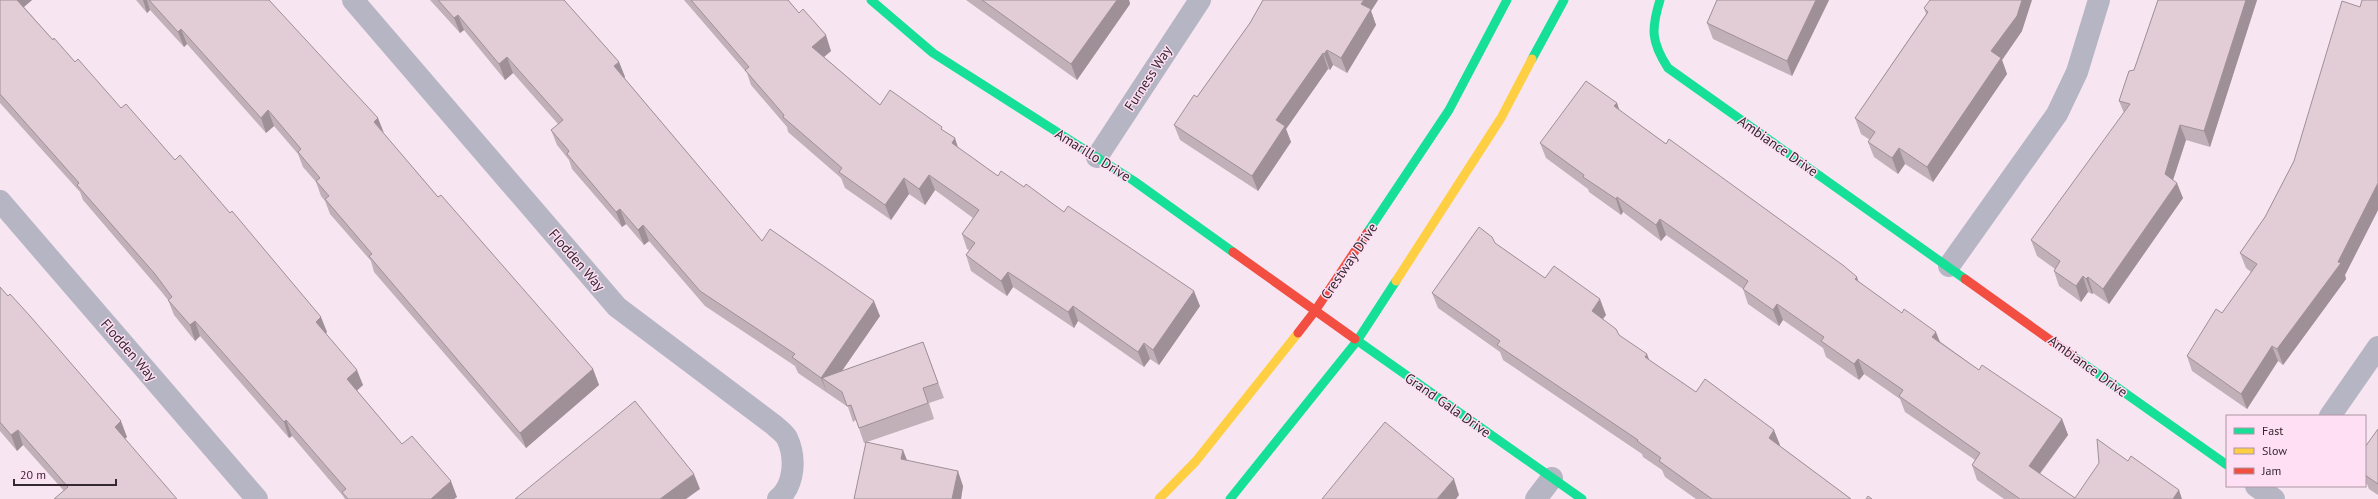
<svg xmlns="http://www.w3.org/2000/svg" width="2378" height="499" font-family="'PT Sans',sans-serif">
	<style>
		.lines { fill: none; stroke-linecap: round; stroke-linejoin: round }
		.street { stroke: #b6b5c3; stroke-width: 22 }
		.fast { stroke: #16e098; stroke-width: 9 }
		.slow { stroke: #ffcf43; stroke-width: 9 }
		.jam { stroke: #f24e42; stroke-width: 9 }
		.wall { fill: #c2b0b8 }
		.shaded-wall { fill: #9e9096 }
		.building { fill: #e2cdd6; stroke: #9e9096 }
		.labels { text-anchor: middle; stroke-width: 3; stroke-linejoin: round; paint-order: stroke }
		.street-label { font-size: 14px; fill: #362831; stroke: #fedff3 }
	</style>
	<rect width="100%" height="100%" fill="#f7e6f1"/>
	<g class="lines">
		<g class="street">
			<path d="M353,0L617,307L774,425C778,429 784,433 787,438C796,457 795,485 778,499"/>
			<path d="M1097,157L1200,0"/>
			<path d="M0,201L257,499"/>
			<path d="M1949,266L2057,114L2077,72L2099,0"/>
			<path d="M2330,416L2378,347"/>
			<path d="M2256,486L2274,499"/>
			<path d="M1536,499L1552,478"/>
		</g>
		<g class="fast">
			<path d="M871,0L933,53L1134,181L1233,252"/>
			<path d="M1660,0C1651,29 1651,42 1668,68L1965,279"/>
			<path d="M1532,59L1564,0"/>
			<path d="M1367,233L1449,110L1507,0"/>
			<path d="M1355,339L1582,499"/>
			<path d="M2074,357L2227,465"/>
			<path d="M1230,499L1357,341L1396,281"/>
		</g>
		<g class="slow">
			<path d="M1396,281L1501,118L1532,59"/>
			<path d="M1159,499L1196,461L1298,333"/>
		</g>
		<g class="jam">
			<path d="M1233,252L1355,339"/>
			<path d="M1965,279L2074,357"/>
			<path d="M1298,333L1315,311L1367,233"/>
		</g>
	</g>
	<g class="wall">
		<path d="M0,0H32L24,7L53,40L121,108L327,332L326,334L363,385L357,391L402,444L457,497L454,499H345L343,496L292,436L289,438L200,336L195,341L174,315L168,300L160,290L83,200L80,192L0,103Z"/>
		<path d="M136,0H269L438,197L593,369L599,385L526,448L374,272L371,261L330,214L325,201L321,196L316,182L303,167L298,154L274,126L266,133L187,44L184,47L150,10L147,13Z"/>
		<path d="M430,0H564L619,62L625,77L624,78L762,241L880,316L842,371L923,342L944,398L929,403L934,419L867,442L963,486L961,499H854L866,443H864L856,420L853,422L848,407L798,373L795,366L705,306L649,241L644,245L626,224L622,227L572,169L569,160L557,145L551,130L558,124L513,73L505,80L464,30L460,33Z"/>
		<path d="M684,0H788L831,51L824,57L880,105L944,131L958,148L998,176L1024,187L1064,212L1200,306L1159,365L1150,359L1144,367L1078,321L1074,328L1013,287L1007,296L971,271L966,255L969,250L967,249L962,234L973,218L935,190L925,205L909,194L891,220L845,188L841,178L788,132L787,127L751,85L747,73Z"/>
		<path d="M966,0H1129L1130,4L1077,80Z"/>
		<path d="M1263,0H1378L1371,11L1376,25L1347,73L1333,65L1330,70L1328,69L1286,129L1291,142L1258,191L1180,140L1174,125L1197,97L1250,23Z"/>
		<path d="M1717,0H1829L1792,76L1713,39L1707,23Z"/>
		<path d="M2158,0H2257L2210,147L2186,140L2173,180L2183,198L2109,304L2093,293L2092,294L2088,292L2081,302L2059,286L2054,271L2055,269L2037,256L2031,240L2124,113L2119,101L2134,70Z"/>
		<path d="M2378,0V210L2345,275L2346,279L2283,365L2278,361L2247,409L2192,371L2187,356L2222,313L2251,272L2246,268L2240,253L2265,217Z"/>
		<path d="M1924,8L2022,31L2002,60L2007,74L1933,182L1905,164L1898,174L1874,157L1868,142L1870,140L1861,134L1855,118L1926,14Z"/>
		<path d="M1617,103L1619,110L1859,282L1979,370L2062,419L2068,435L2040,474L2075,498L2128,461L2182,499H2004L1977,480L1972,465L1975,460L1905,412L1900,399L1864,374L1859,380L1826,357L1823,348L1783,320L1779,326L1748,304L1743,289L1666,235L1661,241L1623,212L1621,215L1589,192L1588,189L1546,158L1540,143Z"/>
		<path d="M1495,243L1545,278L1606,315L1603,319L1619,335L1649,360L1696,392L1780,445V446L1851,499H1696L1665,477L1662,470L1643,457L1642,454L1503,360L1500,352L1438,308L1432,293Z"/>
		<path d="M0,287L127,437L64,491L23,445L17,451L0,431Z"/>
		<path d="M2378,429V495L2369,489L2367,484L2365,483V447Z"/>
	</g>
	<g class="shaded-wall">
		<path d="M15,0H32L19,11Z"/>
		<path d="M143,0H147L150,10L147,13Z"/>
		<path d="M1117,0H1129L1130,4L1077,80L1071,64Z"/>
		<path d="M1364,0H1378L1371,11L1376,25L1347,73L1341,58L1361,4Z"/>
		<path d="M1816,0H1829L1792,76L1787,61Z"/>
		<path d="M2022,0H2032L2022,31L2002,60L2007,74L1933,182L1927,167L1991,51Z"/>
		<path d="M2246,0H2257L2210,147L2204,131Z"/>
		<path d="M458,15L464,30L460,33L454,18Z"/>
		<path d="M181,29L187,44L184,47L178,32Z"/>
		<path d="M826,35L831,51L818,62L812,47Z"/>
		<path d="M1327,50L1333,65L1330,70L1324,54Z"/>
		<path d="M1323,53L1328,69L1286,129L1291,142L1258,191L1252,176L1276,120Z"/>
		<path d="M507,57L513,73L505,80L499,64Z"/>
		<path d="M619,62L625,77L620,82L614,66Z"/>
		<path d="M1617,103L1622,118L1614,106Z"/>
		<path d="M268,110L274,126L266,133L261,118Z"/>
		<path d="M378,118L384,133L374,122Z"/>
		<path d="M2180,125L2186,140L2170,189L2165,174Z"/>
		<path d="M955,138L960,154L952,143Z"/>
		<path d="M1899,148L1905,164L1898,174L1892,158Z"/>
		<path d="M929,175L935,190L925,205L919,189Z"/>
		<path d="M904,178L909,194L891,220L885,205Z"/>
		<path d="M2177,183L2183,198L2109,304L2103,289Z"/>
		<path d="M2378,183V210L2345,275L2346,279L2283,365L2277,349L2338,262Z"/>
		<path d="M1617,197L1623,212L1621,215L1616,199Z"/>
		<path d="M620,209L626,224L622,227L616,212Z"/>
		<path d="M1660,219L1666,235L1661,241L1656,225Z"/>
		<path d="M643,225L649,241L644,245L638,230Z"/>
		<path d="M1008,272L1013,287L1007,296L1001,281Z"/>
		<path d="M2083,276L2088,292L2081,302L2076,286Z"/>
		<path d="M1857,277L1862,292L1855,279Z"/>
		<path d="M2088,277L2093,293L2092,294L2086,279Z"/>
		<path d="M1194,291L1200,306L1159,365L1153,350Z"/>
		<path d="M1600,299L1606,315L1597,326L1592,311Z"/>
		<path d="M874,301L880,316L832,385L822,378L827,393L821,378Z"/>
		<path d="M1777,304L1783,320L1779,326L1773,310Z"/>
		<path d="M1073,306L1078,321L1074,328L1068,312Z"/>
		<path d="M321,317L327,332L321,337L316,322Z"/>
		<path d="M195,321L200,336L195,341L190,325Z"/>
		<path d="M1936,332L1942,347L1932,337Z"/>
		<path d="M1144,343L1150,359L1144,367L1138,352Z"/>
		<path d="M2272,346L2278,361L2247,409L2241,394Z"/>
		<path d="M1647,354L1653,370L1645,357Z"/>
		<path d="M1858,359L1864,374L1859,380L1854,364Z"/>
		<path d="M593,369L599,385L526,448L520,433Z"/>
		<path d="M357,370L363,385L352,394L347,379Z"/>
		<path d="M2062,419L2068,435L2034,481L2029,466Z"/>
		<path d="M286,420L292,436L289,438L284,422Z"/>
		<path d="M121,421L127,437L121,442L115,427Z"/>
		<path d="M18,430L23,445L17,451L11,435Z"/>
		<path d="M1774,430L1780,445L1774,453L1769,438Z"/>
		<path d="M903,450L909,465L901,459Z"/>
		<path d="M958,471L963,486L961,499H952Z"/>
		<path d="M694,474L700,489L686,499H660Z"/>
		<path d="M1454,479L1459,495L1456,499H1437Z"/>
		<path d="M451,481L457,497L454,499H431Z"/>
		<path d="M2179,490L2182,499H2173Z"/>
	</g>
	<g class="building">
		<path d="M0,0H17L53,40L54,38L75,62L78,59L121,108L126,104L175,160L180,155L230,213L232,211L321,317L316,322L357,370L347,379L402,444L412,436L451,481L431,499H348L342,492L346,489L286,420L284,422L195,321L190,325L168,300L172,297L155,274L77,185L79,183L0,94Z"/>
		<path d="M149,0H269L378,118L374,122L438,197L441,195L593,369L520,433L369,256L372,254L325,199L329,196L316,181L320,178L298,152L301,149L268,110L261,118L181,29L178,32Z"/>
		<path d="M438,0H564L619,62L614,66L762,241L770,229L874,301L821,378L792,357L795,354L700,291L643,225L638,230L620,209L616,212L567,154L569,151L551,130L563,120L507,57L499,64L458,15L454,18Z"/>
		<path d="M691,0H788L799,13L803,9L826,35L812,47L880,105L890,90L942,127L941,129L955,138L952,143L998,176L1001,171L1024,187L1026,184L1064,212L1068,206L1194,291L1153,350L1144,343L1138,352L1073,306L1068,312L1008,272L1001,281L966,255L975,243L962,234L979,210L929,175L919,189L904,178L885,205L839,172L842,168L783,117L784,115L745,70L749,67Z"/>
		<path d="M982,0H1117L1071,64Z"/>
		<path d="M1263,0H1364L1361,4L1371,9L1341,58L1327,50L1324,54L1323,53L1276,120L1285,126L1252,176L1174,125L1194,95L1197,97L1250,23Z"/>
		<path d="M1717,0H1816L1787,61L1707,23Z"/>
		<path d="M1930,0H2022L2017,16L1991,51L2001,58L1927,167L1899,148L1892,158L1868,142L1875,132L1855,118L1928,12L1924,8Z"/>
		<path d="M2158,0H2246L2204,131L2180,125L2165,174L2177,183L2103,289L2088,277L2086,279L2083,276L2076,286L2054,271L2060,261L2031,240L2130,104L2119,101L2129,71L2134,70Z"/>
		<path d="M2362,0H2378V183L2338,262L2341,263L2277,349L2272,346L2241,394L2187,356L2216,309L2222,313L2257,264L2240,253L2265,217L2294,161L2342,1L2360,7Z"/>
		<path d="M1586,81L1617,103L1614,106L1666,144L1669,139L1844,266L1857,277L1855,279L1902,313L1904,309L1936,332L1932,337L1979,370L1982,365L2062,419L2029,466L2075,498L2099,463L2097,439L2128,461L2131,456L2179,490L2173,499H2020L1972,465L1980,453L1899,396L1903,390L1858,359L1854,364L1821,341L1824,337L1777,304L1773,310L1743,289L1748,281L1660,219L1656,225L1617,197L1616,199L1583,177L1584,175L1540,143Z"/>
		<path d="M1479,227L1492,237L1495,243L1545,278L1554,266L1600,299L1592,311L1616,329L1619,335L1647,354L1645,357L1696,392L1705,379L1774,430L1769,438L1851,499H1712L1659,461L1661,458L1637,441L1638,440L1497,345L1500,341L1432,293Z"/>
		<path d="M0,287L8,296L10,294L30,316L121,421L115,427L177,499H54L68,487L18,430L11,435L0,422Z"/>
		<path d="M923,342L938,383L923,388L928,403L859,428L851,405L847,406L842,392L822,378Z"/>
		<path d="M635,401L694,474L660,499H515Z"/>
		<path d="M1385,422L1454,479L1437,499H1322Z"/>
		<path d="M2378,429V484L2365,475V447Z"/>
		<path d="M866,442L903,450L901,459L958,471L952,499H854Z"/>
		<path d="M1868,496L1872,499H1866Z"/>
	</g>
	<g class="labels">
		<g class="street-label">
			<text transform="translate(1148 78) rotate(-57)" y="5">Furness Way</text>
			<text transform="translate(1778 146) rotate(35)" y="5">Ambiance Drive</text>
			<text transform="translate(1093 155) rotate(32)" y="5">Amarillo Drive</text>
			<text transform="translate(577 260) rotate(49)" y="5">Flodden Way</text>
			<text transform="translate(1349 261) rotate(-56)" y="5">Crestway Drive</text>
			<text transform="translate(129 350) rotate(49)" y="5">Flodden Way</text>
			<text transform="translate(2088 366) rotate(36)" y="5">Ambiance Drive</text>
			<text transform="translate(1448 405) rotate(35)" y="5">Grand Gala Drive</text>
		</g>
	</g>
	<rect x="2226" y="415" width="140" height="72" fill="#fedff3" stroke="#ae96a5"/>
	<rect x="2234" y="428" width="20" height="6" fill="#16e098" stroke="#ae96a5"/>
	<text x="2262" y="435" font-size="12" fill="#362831">Fast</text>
	<rect x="2234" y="448" width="20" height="6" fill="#ffcf43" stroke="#ae96a5"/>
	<text x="2262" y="455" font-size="12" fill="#362831">Slow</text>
	<rect x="2234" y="468" width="20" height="6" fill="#f24e42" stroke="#ae96a5"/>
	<text x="2262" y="475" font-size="12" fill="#362831">Jam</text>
	<path d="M14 479v6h102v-6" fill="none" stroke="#362831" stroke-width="2"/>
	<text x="20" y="479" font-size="12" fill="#362831" stroke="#fedff3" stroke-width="3" paint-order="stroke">20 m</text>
</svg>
